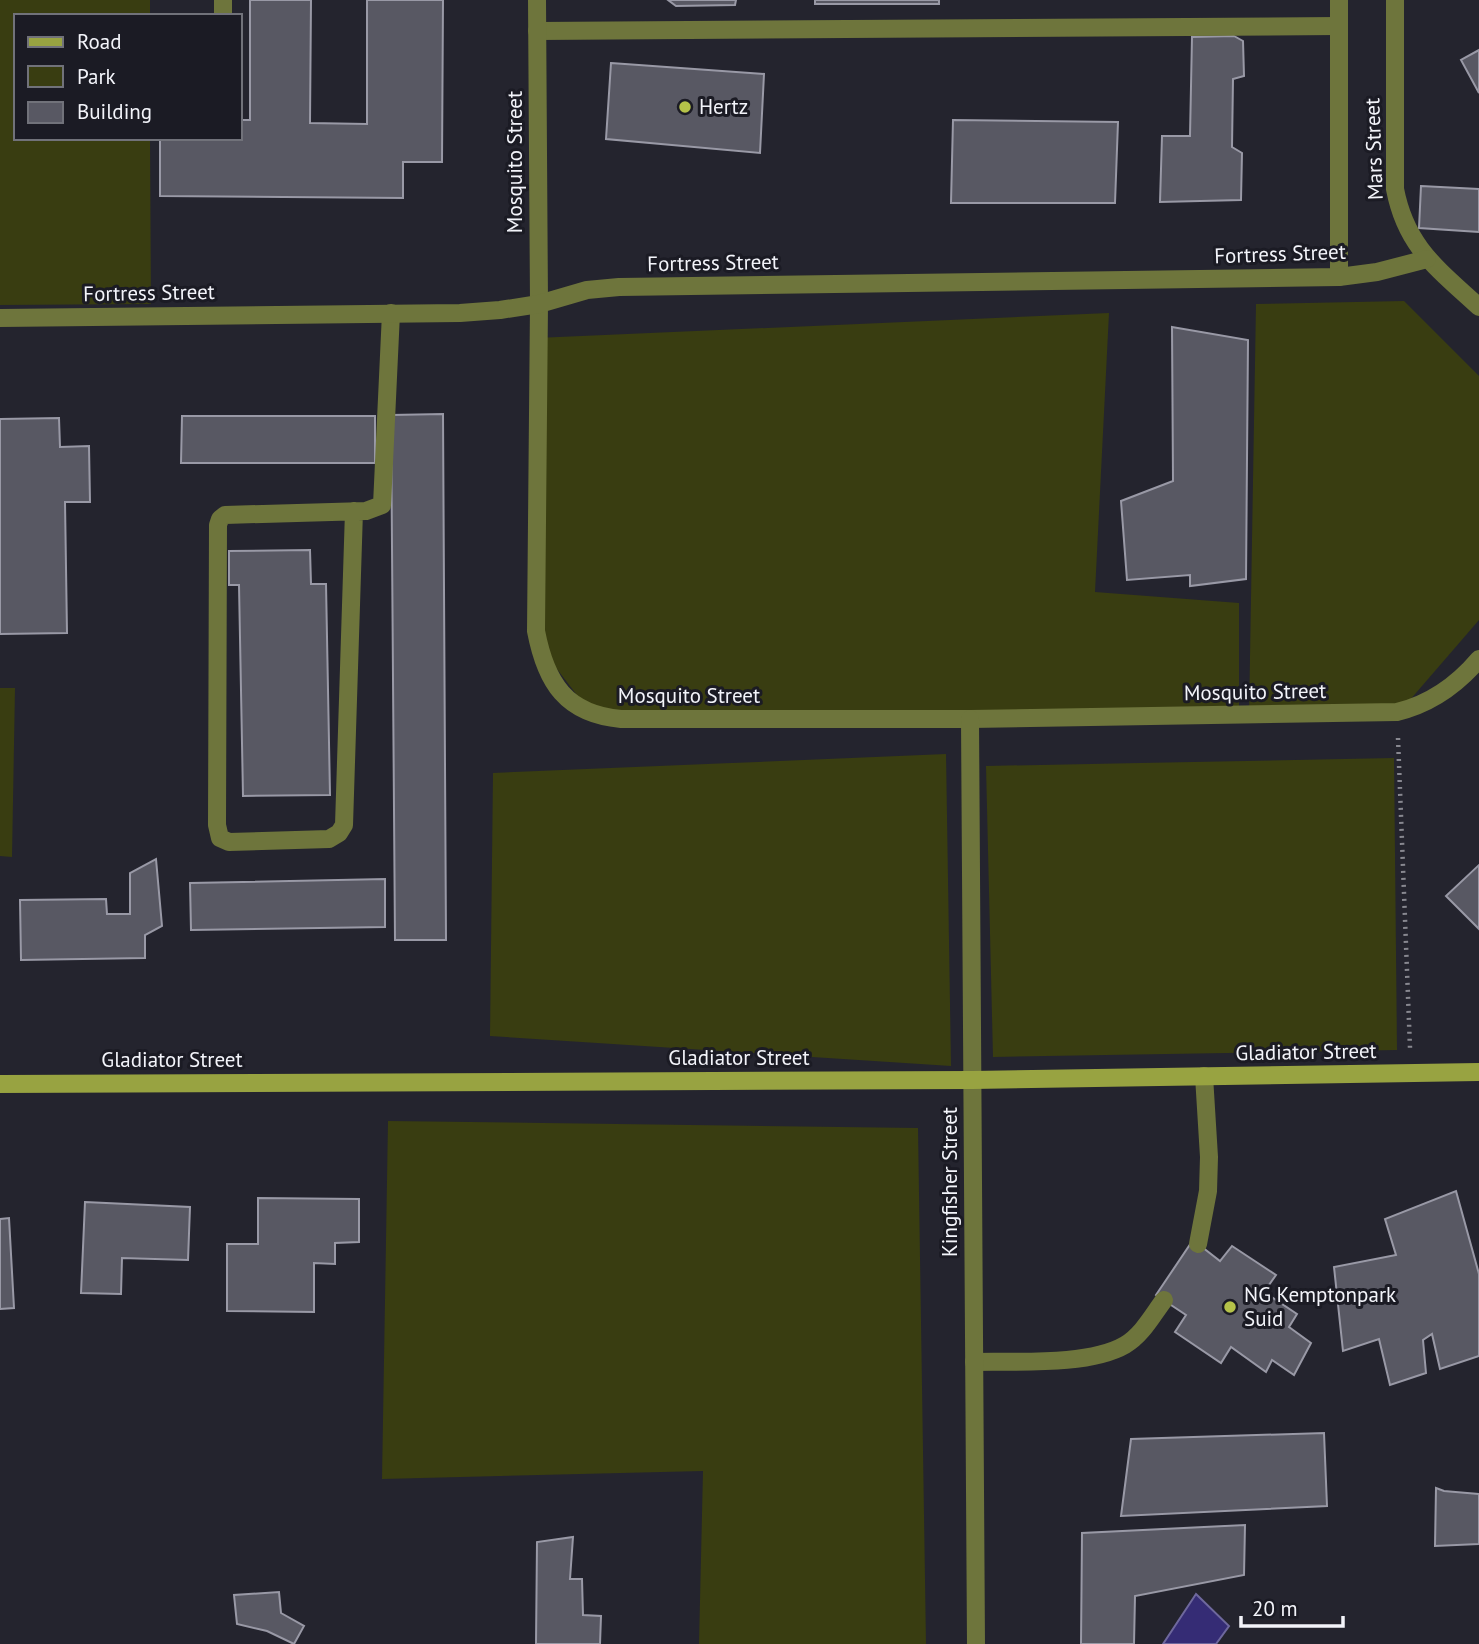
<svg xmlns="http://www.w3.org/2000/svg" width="1479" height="1644" font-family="'PT Sans',sans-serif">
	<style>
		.green { fill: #393d11 }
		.water { fill: #352c75; stroke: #6e689d; stroke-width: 2 }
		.building { fill: #585863; stroke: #9999a6; stroke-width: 2 }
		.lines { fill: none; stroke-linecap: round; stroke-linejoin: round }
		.path { stroke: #888890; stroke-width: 4.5; stroke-dasharray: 2 5; stroke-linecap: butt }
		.lane { stroke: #6e753c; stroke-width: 18 }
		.street { stroke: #6e753c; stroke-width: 18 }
		.secondary { stroke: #98a341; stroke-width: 18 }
		.poi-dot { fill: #b5c249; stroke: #1b1b24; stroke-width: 2.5 }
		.labels { text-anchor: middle; stroke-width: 6; stroke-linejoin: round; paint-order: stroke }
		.poi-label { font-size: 21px; fill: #f3f4fa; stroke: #1b1b24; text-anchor: start }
		.street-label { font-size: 21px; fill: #f3f4fa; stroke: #1b1b24 }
	</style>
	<rect width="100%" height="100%" fill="#24242e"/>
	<g class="green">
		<path d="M0,0H150V16H16V138H150L151,304L0,305Z"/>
		<path d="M1404,301L1479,376V620L1403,708L1249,717L1256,304Z"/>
		<path d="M1109,313L1095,592L1239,603V711L593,716L537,643L536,338Z"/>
		<path d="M0,688H15L12,857L0,856Z"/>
		<path d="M946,754L951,1066L490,1036L493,773Z"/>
		<path d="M1394,758L1397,1050L993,1057L986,766Z"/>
		<path d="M388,1121L918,1128L926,1644H699L703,1471L382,1479Z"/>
	</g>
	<path class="water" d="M1196,1594L1229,1626L1216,1644H1163Z"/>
	<g class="building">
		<path d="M250,0H311L310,123L367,124V0H443L442,162H403V198L160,196V138H240V120H250Z"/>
		<path d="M668,0H736L735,5L676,6Z"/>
		<rect x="815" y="0" width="124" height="4"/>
		<path d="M1234,36L1243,41L1244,76L1233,79L1232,147L1242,153L1241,200L1160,202L1162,136H1190L1192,37Z"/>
		<path d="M1479,50V93L1461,60Z"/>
		<path d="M611,63L764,74L760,153L606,139Z"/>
		<path d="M953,120L1118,122L1115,203H951Z"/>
		<path d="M1421,186L1479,189V232L1419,228Z"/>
		<path d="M1172,327L1248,340L1246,579L1190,586V575L1127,580L1121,501L1173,481Z"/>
		<path d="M443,414L446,940H395L391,415Z"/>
		<path d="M182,416H375V463H181Z"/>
		<path d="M59,418L60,447L89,446L90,502H65L67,633L0,634V419Z"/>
		<path d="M310,550L311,584H326L330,795L243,796L239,585H229V551Z"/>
		<path d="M156,859L162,926L145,935V958L21,960L20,900L106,899L107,914H130V873Z"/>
		<path d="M1479,865V929L1446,896Z"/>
		<path d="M385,879V927L191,930L190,883Z"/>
		<path d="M1456,1191L1479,1274V1356L1440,1369L1432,1334L1423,1340L1426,1373L1390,1385L1379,1339L1343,1351L1334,1267L1396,1255L1385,1219Z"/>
		<path d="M258,1198L359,1199V1242L335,1243V1264L314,1263V1312L227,1311V1244H258Z"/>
		<path d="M85,1202L190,1207L188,1260L122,1258L121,1294L81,1293Z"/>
		<path d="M9,1218L14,1308L0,1309V1219Z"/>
		<path d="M1193,1240L1220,1261L1232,1246L1276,1275L1264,1292L1297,1314L1289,1327L1311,1343L1294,1375L1272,1360L1266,1372L1231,1347L1221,1363L1175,1332L1186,1315L1156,1295Z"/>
		<path d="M1324,1433L1327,1506L1121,1516L1131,1439Z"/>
		<path d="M1436,1488L1444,1491L1479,1494V1544L1435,1546Z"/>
		<path d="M1245,1525L1244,1575L1135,1596L1134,1644H1081L1082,1533Z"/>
		<path d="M573,1537L570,1579H582L583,1615L601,1616L600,1644H536L537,1542Z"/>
		<path d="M279,1592L281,1613L304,1626L294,1644L267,1631L237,1624L234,1595Z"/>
	</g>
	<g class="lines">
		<path class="path" d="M1398,738L1410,1048"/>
		<g class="lane">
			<path d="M223,16V0"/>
			<path d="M537,31L1339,26"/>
			<path d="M354,511L344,825L339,833L329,839L229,842L220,838L217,825L218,525L220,519L225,515L366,511L382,505L391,313"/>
			<path d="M1198,1244L1208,1191L1209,1157L1204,1076"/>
			<path d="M974,1362C1015,1361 1089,1366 1125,1345C1142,1335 1152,1316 1164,1300"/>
		</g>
		<g class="street">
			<path d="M537,0L539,304L536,631C546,683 566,714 621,719H970L1397,712C1430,704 1457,685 1479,659"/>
			<path d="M1339,0V277"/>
			<path d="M1395,0V189C1406,247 1438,269 1479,307"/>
			<path d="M0,318L460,313L500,310L539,304L587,290L619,287L1339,277L1377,272L1427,259"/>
			<path d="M970,719L976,1644"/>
		</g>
		<path class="secondary" d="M0,1084L972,1080L1479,1072"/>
	</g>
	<g class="poi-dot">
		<circle cx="685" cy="107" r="7"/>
		<circle cx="1230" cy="1307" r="7"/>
	</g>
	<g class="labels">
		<g class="poi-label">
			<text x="699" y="114">Hertz</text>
			<text x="1244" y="1302">NG Kemptonpark<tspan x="1244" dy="24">Suid</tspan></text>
		</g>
		<g class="street-label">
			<text transform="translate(1374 149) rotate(-92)" y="7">Mars Street</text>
			<text transform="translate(515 162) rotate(-90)" y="7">Mosquito Street</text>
			<text transform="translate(1280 254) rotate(-2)" y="7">Fortress Street</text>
			<text transform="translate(713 263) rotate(-1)" y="7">Fortress Street</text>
			<text transform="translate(149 293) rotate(-1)" y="7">Fortress Street</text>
			<text transform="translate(1255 692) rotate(-1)" y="7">Mosquito Street</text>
			<text x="689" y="703">Mosquito Street</text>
			<text transform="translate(1306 1052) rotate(-1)" y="7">Gladiator Street</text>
			<text x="739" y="1065">Gladiator Street</text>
			<text x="172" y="1067">Gladiator Street</text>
			<text transform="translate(950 1182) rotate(-90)" y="7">Kingfisher Street</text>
		</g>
	</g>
	<rect x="14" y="14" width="228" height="126" fill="#1b1b24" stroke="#71727a" stroke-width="2"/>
	<rect x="28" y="37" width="35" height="10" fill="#98a341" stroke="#71727a" stroke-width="2"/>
	<text x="77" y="49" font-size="21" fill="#f3f4fa">Road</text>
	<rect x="28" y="66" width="35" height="21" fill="#393d11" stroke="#71727a" stroke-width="2"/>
	<text x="77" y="84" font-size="21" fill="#f3f4fa">Park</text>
	<rect x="28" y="102" width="35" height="21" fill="#585863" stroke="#71727a" stroke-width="2"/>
	<text x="77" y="119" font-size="21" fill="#f3f4fa">Building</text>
	<path d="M1241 1616v10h102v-10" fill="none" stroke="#f3f4fa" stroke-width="3.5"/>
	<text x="1252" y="1616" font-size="21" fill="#f3f4fa" stroke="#1b1b24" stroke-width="5" paint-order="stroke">20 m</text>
</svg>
